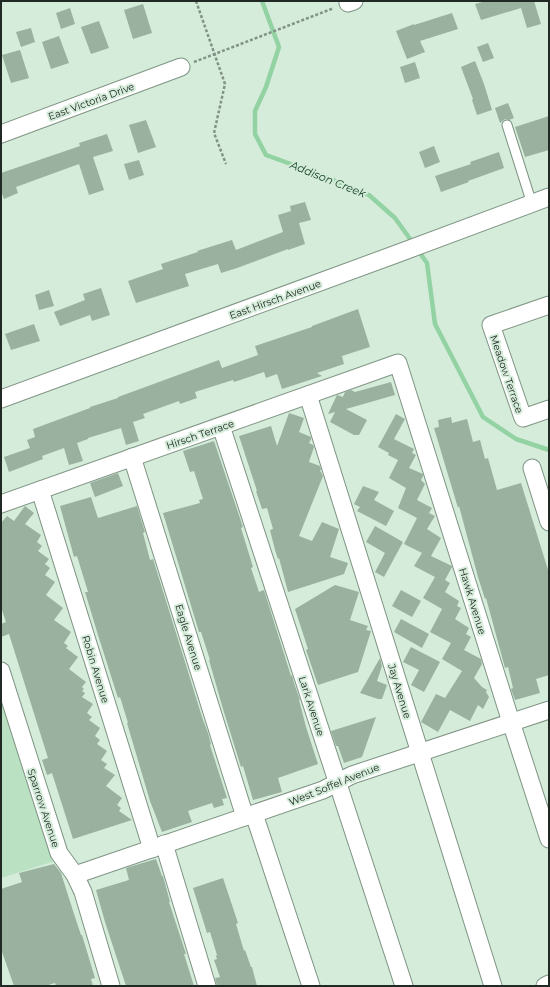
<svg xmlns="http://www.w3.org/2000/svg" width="550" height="987" font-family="Montserrat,sans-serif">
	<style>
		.green { fill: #b9e1c2 }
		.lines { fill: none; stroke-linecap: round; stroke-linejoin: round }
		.stream { stroke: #92d2a3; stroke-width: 4.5 }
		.building { fill: #9ab19f }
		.service-casing { stroke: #7f9484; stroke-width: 11 }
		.minor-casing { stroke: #7f9484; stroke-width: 19 }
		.path { stroke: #829286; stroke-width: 2.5; stroke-dasharray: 3 2; stroke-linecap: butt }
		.service { stroke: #fff; stroke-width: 9 }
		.minor { stroke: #fff; stroke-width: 17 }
		.labels { text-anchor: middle; stroke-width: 4; stroke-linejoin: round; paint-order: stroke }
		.street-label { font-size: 10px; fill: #202923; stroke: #d5ecda }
		.water-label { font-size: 11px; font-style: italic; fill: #0e3f21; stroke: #d5ecda }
	</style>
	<rect width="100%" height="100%" fill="#d5ecda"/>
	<path class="green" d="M1,683L58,860L1,878Z"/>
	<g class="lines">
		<g class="stream">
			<path d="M262,1L279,47L266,87L255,111V134L266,155L321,175L369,195L395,218L413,243"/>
			<path d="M417,249L427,263L435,324L483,417L516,439L549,450"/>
		</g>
	</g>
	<g class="building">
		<path d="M486,1H534L541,24L527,28L521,8L481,20L475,4Z"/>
		<path d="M143,4L152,33L133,39L124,10Z"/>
		<path d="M70,8L75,24L61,29L56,13Z"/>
		<path d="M452,13L458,29L420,41L425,52L407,59L396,31L414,24V25Z"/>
		<path d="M99,21L109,48L91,54L81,27Z"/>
		<path d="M31,28L35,42L21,47L16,32Z"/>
		<path d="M59,36L69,63L51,69L42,42Z"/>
		<path d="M488,43L494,58L483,62L477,47Z"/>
		<path d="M20,50L29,78L11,83L2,55Z"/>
		<path d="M475,61L484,84L492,110L477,115L472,100L473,99L461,67Z"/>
		<path d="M415,62L420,78L405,83L400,67Z"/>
		<path d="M508,103L514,118L509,120L505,119L500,123L495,108Z"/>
		<path d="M549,116V150L525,157L515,127Z"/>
		<path d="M146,120L156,147L138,153L129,125Z"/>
		<path d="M107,134L113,151L93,157L104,190L89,195L79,164L16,187L18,193L4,199L1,191V173L80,146L79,143Z"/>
		<path d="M434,146L440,162L425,168L419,152Z"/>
		<path d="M499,152L504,168L468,181L469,182L441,192L435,176L471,164L470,162Z"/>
		<path d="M139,160L144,175L129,180L124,164Z"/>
		<path d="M305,202L311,220L299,223L305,244L288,250V249L237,268L221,273L218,264L185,274L189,286L136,303L128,281L163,269L161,264L198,252L197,251L232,240L236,250L283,232L278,215L291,211L290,206Z"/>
		<path d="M101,288L110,315L92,321L90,315L60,326L54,312L85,300L83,294Z"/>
		<path d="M49,290L54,306L39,310L35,295Z"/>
		<path d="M358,309L370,347L342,356L344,364L317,373L322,376L282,389L277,374L266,378L264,372L234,382L233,380L195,392L197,398L180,404L179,401L143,414L145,418L133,422L139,441L126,445L121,428L88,438V439L77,443L83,461L69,465L64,448L42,456L43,459L9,472L4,457L30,448L27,440L35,437L33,429L90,408V407L118,398V397L219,360L222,368L258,355L255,346L312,327V326Z"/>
		<path d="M34,324L40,341L11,350L5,334Z"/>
		<path d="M391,382L395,395L346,409L367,420L359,435H354L330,422L335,412L328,414L337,395L343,397L345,392L351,390L355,392Z"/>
		<path d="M289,413L304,418L299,432L311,437V439L309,443L313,445L314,447L309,462L320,466L321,469L320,471L321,472L323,476L299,536L312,541L322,522L339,529L330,557L348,563L344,574L288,592L279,558L278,559L275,550L270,530L273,529L267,508L262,509L256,491H257L239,436L271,426L277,446Z"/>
		<path d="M396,414L405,419L394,439L414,449L412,453L416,455L409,468L423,474V476L421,480L425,484L417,500L432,508L429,513L435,516L427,529L441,538L431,556L452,566V567L445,580L450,583L445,592L459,601L457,606L461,608L455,619L469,628L466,634L471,637L464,650L481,659L482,664L474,678L482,687L487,690L486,692L489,697L483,709L478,705L470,721L450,710L438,732L421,722L436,694L445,698L462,671L442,659L451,643L430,632L442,609L423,598L435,577L414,566L422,553L404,544L417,518L398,508L406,488L389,478L398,460L388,455L389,453L378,447Z"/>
		<path d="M451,417L452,423L467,419L473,442L480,440L485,459L488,458L497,490L521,483L549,573V675L536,679L540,693L515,700L511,689L513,688L508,667L505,668L486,598L485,599L478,577L459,506L458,508L434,428L439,427L438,420Z"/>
		<path d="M214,441L243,527L241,528L253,567L251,568L259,592L264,590L280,641L291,676L292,675L294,683L300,700H299L306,727L318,764L278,778L282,792L253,800L243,766L241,767L223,709L209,660H210L201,632H199L163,513L200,503L199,500L203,499L194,471L190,472L183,451Z"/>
		<path d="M118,473L123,486L95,497L90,483Z"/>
		<path d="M363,486L379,492L374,500L394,511L386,526L357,511L360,507L354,504Z"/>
		<path d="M91,497L98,518L137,506L145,532L143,533L150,560L153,559L186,665L202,717L208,733L211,744L210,745L227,798L222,799L224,805L214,808L212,803L188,811L192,822L162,832L150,801L127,723H128L120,697L118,698L98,635L85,592H88L77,556L74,557L60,506Z"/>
		<path d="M25,506L34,513L25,524L41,535L37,542L42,546L38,551L49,559L45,564L50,568L45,575L55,582L46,595L63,608L54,620L71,632L64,643L68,646L66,648L78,657L69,669L86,682L82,687L84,689L82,691L85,693L82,697L93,704L87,713L92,717L89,720L100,728L95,736L100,740L97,744L107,751L101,760L107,764L104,768L115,775L106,786L122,798L117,805L121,808L119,811L132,820L73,839L52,773L47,775L42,760L48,758L9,634L1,637V624L6,622L1,607V523L7,516L14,521Z"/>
		<path d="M375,526L403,542L384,577L375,572L385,553L366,542Z"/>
		<path d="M335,585L359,592L350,620L368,626L366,630L371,631L358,672L318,685L306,650L308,649L295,609Z"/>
		<path d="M401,590L421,601L412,617L392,606Z"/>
		<path d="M401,619L429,634L422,648L394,632Z"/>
		<path d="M411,647L440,662L424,692L411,685L419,670L403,662Z"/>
		<path d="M380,658L382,666L377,681L387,685L382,699H378L360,693Z"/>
		<path d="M376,717L362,757L344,763L338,746H336L331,731Z"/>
		<path d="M156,859L162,876H163L170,902H169L186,954H184L194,986H126L105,922L96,890L129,880L126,868Z"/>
		<path d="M54,864L61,873L74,914L81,935H82L95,978L91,979L93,986H56L55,983L45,986H14L1,949V889L22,882L19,873Z"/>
		<path d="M223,878L238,923L236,924L244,951L245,950L251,967H252L257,986H217L215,978L220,977L214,960L217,959L216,956L217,955L210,932L207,933L193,888Z"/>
	</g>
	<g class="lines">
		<g class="service-casing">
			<path id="service" d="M507,125L532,204"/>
		</g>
		<g class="minor-casing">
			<g id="minor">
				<path d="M348,3L354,1"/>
				<path d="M1,134L181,67"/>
				<path d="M549,305L491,325L523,418L549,409"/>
				<path d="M308,395L493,986"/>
				<path d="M1,399L399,253L549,197"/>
				<path d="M221,426L404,986"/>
				<path d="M132,457L245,817"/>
				<path d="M532,468L549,522"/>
				<path d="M40,490L152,849"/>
				<path d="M1,504L398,363L511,722L549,839"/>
				<path d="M1,671L59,853L75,875L83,892L111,986"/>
				<path d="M254,814L311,986"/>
				<path d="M164,844L207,986"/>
				<path d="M75,875L323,790L352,775L549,710"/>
				<path d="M545,986L549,984"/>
			</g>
		</g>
		<g class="path">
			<path d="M196,1L225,84L214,133L226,164"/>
			<path d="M194,62L334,8"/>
		</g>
		<use href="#service" class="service"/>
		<use href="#minor" class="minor"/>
	</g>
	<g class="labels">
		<g class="street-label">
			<text transform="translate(91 101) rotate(-20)" y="4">East Victoria Drive</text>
			<text transform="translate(275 299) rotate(-20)" y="4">East Hirsch Avenue</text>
			<text transform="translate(507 374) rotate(71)" y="4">Meadow Terrace</text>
			<text transform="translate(200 434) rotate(-19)" y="4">Hirsch Terrace</text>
			<text transform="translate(473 601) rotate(73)" y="4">Hawk Avenue</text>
			<text transform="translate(189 637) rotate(73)" y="4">Eagle Avenue</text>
			<text transform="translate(96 669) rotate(73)" y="4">Robin Avenue</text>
			<text transform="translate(400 691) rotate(73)" y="4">Jay Avenue</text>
			<text transform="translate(312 706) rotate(72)" y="4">Lark Avenue</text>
			<text transform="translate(334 784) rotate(-22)" y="4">West Soffel Avenue</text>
			<text transform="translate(44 808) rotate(72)" y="4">Sparrow Avenue</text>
		</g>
		<g class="water-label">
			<text transform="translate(328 179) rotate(22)" y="4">Addison Creek</text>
		</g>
	</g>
	<rect width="550" height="987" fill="none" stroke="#202923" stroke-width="4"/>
</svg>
